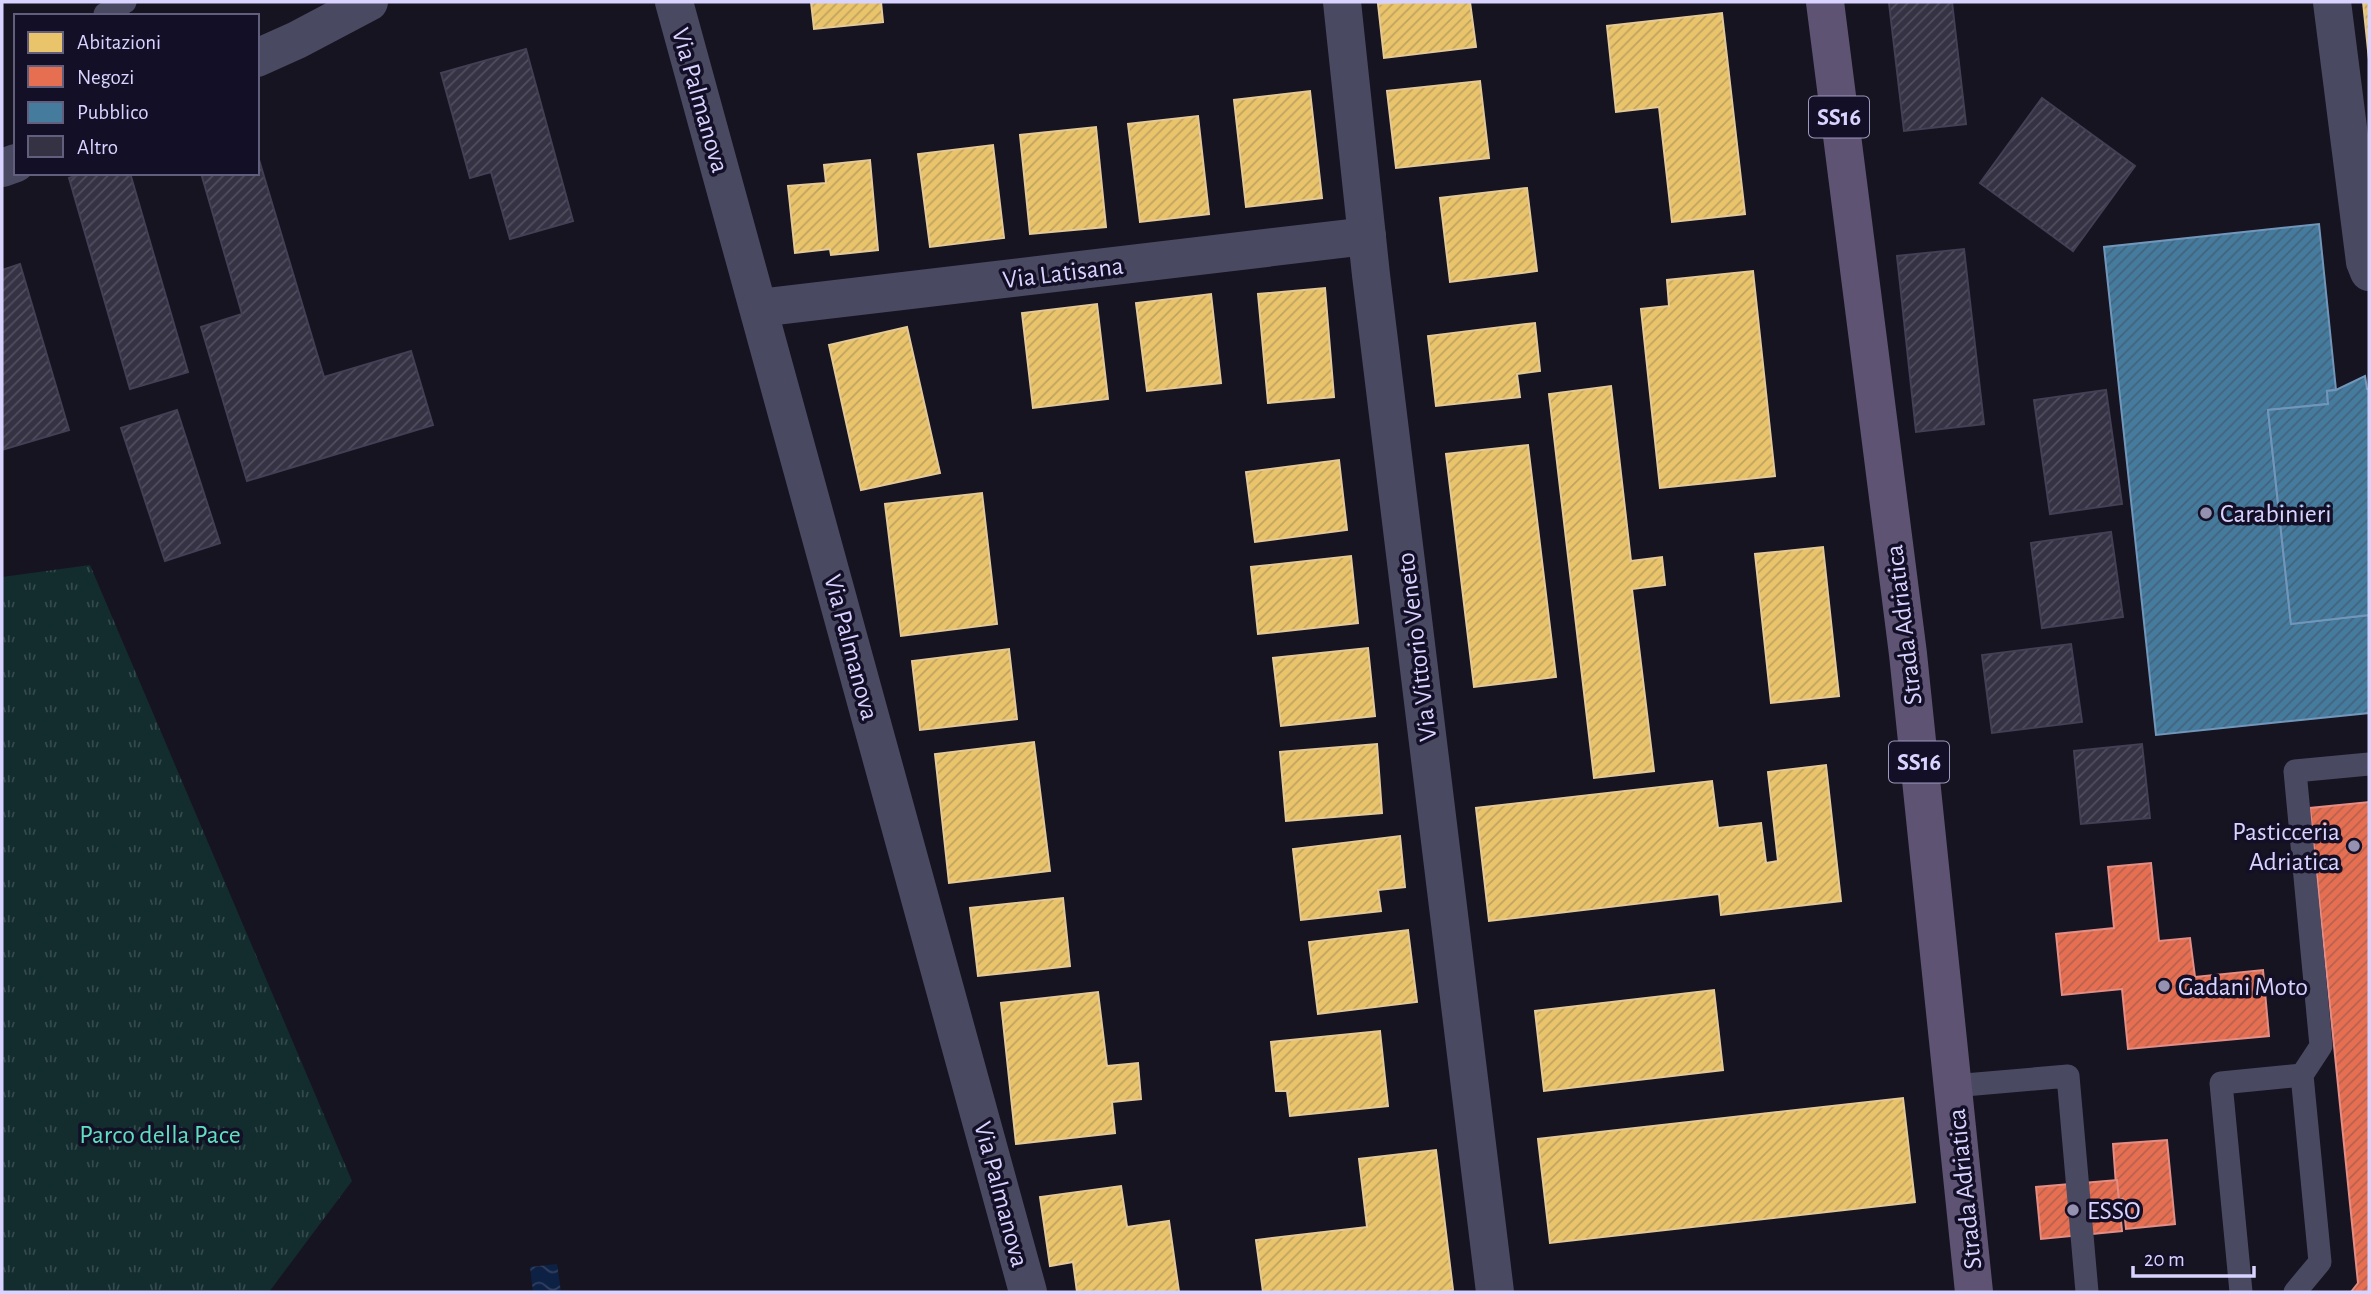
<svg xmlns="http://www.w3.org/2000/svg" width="2371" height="1294" font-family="'Alegreya Sans',sans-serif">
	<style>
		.grass { fill: url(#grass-tufts) }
		.water { fill: url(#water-waves) }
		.homes { fill: url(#homes-hatch); stroke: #e4c997; stroke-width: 2 }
		.shops { fill: url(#shops-hatch); stroke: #e38d85; stroke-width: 2 }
		.public { fill: url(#public-hatch); stroke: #7196ba; stroke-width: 2 }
		.building { fill: url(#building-hatch); stroke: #433f54; stroke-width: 2 }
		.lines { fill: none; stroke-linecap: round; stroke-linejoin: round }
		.service { stroke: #4a4962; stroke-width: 23 }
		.minor { stroke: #4a4962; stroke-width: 38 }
		.primary { stroke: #5e5373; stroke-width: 38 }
		.poi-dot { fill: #9591b1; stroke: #130f26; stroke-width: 2.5 }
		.labels { text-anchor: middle; stroke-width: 7; stroke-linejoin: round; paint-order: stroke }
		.shield { fill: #130f26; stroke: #9e99be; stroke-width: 2 }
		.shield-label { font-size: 24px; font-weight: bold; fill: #d9d4ff }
		.street-label { font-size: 26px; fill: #d9d4ff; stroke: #130f26 }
		.poi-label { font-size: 26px; fill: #d9d4ff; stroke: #130f26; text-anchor: start }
		.park-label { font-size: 26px; fill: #5fe0c0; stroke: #130f26 }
	</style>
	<defs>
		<pattern id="grass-tufts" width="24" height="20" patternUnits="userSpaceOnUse" patternTransform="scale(1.75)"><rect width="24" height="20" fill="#132c2d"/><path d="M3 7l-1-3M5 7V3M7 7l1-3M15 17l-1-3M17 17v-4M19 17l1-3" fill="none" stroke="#354a4c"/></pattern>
		<pattern id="water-waves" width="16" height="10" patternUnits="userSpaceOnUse" patternTransform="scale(1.75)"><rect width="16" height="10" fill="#0d2144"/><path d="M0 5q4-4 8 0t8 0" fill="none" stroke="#304060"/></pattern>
		<pattern id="homes-hatch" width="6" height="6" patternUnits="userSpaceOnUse" patternTransform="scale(1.75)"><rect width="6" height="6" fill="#e9c46a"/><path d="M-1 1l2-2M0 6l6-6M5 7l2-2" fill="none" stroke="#bfa362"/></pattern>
		<pattern id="shops-hatch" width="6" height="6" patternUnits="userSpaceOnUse" patternTransform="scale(1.75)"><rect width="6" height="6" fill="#e76f51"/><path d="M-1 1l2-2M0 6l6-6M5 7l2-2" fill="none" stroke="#b56150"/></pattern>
		<pattern id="public-hatch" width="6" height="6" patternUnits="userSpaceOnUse" patternTransform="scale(1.75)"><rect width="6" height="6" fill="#457b9d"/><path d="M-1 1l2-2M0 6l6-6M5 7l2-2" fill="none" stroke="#43637d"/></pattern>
		<pattern id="building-hatch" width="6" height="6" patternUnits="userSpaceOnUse" patternTransform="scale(1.75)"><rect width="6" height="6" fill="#343243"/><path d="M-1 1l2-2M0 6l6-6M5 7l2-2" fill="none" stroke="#514f5f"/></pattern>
	</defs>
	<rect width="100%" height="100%" fill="#161421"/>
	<path class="grass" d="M90,565L352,1181L269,1292H2V577Z"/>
	<path class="water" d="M557,1264L561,1292H533L530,1267Z"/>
	<g class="homes">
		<path d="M811,2H881L883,22L814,29Z"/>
		<path d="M1400,2H1470L1476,47L1384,58L1378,4Z"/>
		<path d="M2363,2H2369V60Z"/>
		<path d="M1722,13L1745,214L1672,222L1659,107L1616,112L1607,26Z"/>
		<path d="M1480,81L1489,158L1396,168L1387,91Z"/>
		<path d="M1310,91L1322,198L1246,207L1234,100Z"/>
		<path d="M1198,116L1209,214L1140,222L1128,124Z"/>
		<path d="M1096,127L1106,227L1030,234L1020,135Z"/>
		<path d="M993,145L1004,238L930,247L918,154Z"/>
		<path d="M870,160L878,250L831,255L830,249L795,253L788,186L826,183L824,165Z"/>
		<path d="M1527,188L1537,271L1450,282L1440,198Z"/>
		<path d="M1753,271L1775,476L1660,488L1641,309L1669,306L1667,280Z"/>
		<path d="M1325,288L1334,397L1268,403L1258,294Z"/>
		<path d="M1211,294L1221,383L1147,391L1136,303Z"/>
		<path d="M1097,304L1108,399L1033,408L1022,313Z"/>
		<path d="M1535,323L1540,371L1517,374L1520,397L1436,406L1428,336Z"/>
		<path d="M907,327L940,473L861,490L829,345Z"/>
		<path d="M1611,386L1631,561L1662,557L1665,585L1632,589L1654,771L1594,778L1549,394Z"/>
		<path d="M1528,445L1556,677L1474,687L1446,454Z"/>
		<path d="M1339,460L1347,530L1255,542L1246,472Z"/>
		<path d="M982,493L997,624L901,636L885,504Z"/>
		<path d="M1823,547L1839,696L1771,703L1755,554Z"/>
		<path d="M1351,556L1358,623L1258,634L1251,567Z"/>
		<path d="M1368,648L1375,716L1281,726L1273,658Z"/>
		<path d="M1009,649L1017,719L920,730L912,661Z"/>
		<path d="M1034,742L1050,871L949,883L935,754Z"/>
		<path d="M1377,744L1382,813L1286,821L1280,752Z"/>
		<path d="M1826,765L1841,901L1721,915L1719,894L1489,921L1476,808L1712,781L1718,828L1761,823L1766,863L1778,861L1768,772Z"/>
		<path d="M1400,836L1405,887L1378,890L1381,911L1301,920L1293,849Z"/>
		<path d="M1063,898L1070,966L978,976L970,908Z"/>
		<path d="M1408,930L1417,1002L1318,1014L1309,942Z"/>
		<path d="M1714,990L1723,1070L1544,1091L1535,1011Z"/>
		<path d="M1098,992L1107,1066L1138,1063L1141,1099L1112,1102L1115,1133L1016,1144L1001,1003Z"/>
		<path d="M1380,1031L1388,1106L1290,1116L1287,1091H1276L1271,1042Z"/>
		<path d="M1903,1098L1915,1202L1550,1243L1538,1139Z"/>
		<path d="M1436,1150L1453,1290L1438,1292H1263L1256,1240L1367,1227L1359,1159Z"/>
		<path d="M1121,1186L1127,1227L1169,1221L1179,1292H1077L1073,1262L1050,1266L1040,1197Z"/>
	</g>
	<g class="shops">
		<path d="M2369,802V1292H2351L2358,1283L2310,808Z"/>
		<path d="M2151,863L2159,941L2190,938L2195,977L2263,970L2269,1036L2128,1049L2122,989L2062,995L2056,934L2114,928L2108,867Z"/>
		<path d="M2167,1140L2175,1224L2126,1229L2123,1199H2117L2113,1144Z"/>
		<path d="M2117,1180L2122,1231L2041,1239L2036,1187Z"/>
	</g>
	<g class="public">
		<path d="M2319,224L2336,390L2327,391L2328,404L2268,410L2291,624L2369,615V713L2156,735L2104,247Z"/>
		<path d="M2365,376L2367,389H2369V615L2291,624L2268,410L2328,404L2327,391L2336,390Z"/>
	</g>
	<g class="building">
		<path d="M1898,2H1952L1966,124L1904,131L1889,3Z"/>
		<path d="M526,49L573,221L510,239L491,172L470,178L441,73Z"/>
		<path d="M2042,98L2135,166L2073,251L1980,183Z"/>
		<path d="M257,153L324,377L411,351L433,425L247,481L201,327L242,314L201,173H257Z"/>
		<path d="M84,173H130L188,372L130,389L69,178Z"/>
		<path d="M1964,249L1984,424L1916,432L1897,256Z"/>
		<path d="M20,264L69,430L2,450V270Z"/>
		<path d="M2106,390L2122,504L2050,514L2034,400Z"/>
		<path d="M177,410L220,543L165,561L121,428Z"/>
		<path d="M2111,532L2123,617L2042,628L2031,543Z"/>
		<path d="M2071,644L2082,722L1992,733L1982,655Z"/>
		<path d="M2142,744L2150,818L2081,824L2074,751Z"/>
	</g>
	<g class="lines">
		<g class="service">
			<path d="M105,14L125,2"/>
			<path d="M1953,1086L2068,1076L2087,1292"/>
			<path d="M2241,1292L2221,1083L2302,1075"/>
			<path d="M2295,1292L2320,1262L2302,1075L2321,1046L2295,771L2369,764"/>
		</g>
		<g class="minor">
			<path d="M674,2L1028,1292"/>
			<path d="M1342,2L1371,275L1495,1292"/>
			<path d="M2332,2L2365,262L2369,272"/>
			<path d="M257,58L297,40L369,2"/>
			<path d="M2,168L16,163"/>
			<path d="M759,308L1367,236"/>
		</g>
		<path class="primary" d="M1825,2L1908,654L1974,1292"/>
	</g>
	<g class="poi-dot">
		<circle cx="2206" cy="513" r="7"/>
		<circle cx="2354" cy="846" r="7"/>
		<circle cx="2164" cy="986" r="7"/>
		<circle cx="2073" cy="1210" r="7"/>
	</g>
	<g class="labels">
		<g class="shield">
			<rect x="1809" y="96.5" width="60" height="41" rx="5"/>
			<rect x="1889" y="741.5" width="60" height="41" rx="5"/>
		</g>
		<g class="shield-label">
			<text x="1839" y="125">SS16</text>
			<text x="1919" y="770">SS16</text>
		</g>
		<g class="street-label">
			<text transform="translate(701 100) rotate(74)" y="9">Via Palmanova</text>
			<text transform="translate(1063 272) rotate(-7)" y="9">Via Latisana</text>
			<text transform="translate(1903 625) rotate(-97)" y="9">Strada Adriatica</text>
			<text transform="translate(852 647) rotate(75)" y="9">Via Palmanova</text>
			<text transform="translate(1416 647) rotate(-97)" y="9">Via Vittorio Veneto</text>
			<text transform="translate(1964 1189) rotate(-96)" y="9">Strada Adriatica</text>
			<text transform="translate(1002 1194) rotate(75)" y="9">Via Palmanova</text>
		</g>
		<g class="poi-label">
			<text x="2220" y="522">Carabinieri</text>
			<text x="2340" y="840" text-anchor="end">Pasticceria<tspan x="2340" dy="30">Adriatica</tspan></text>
			<text x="2178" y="995">Gadani Moto</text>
			<text x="2087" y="1219">ESSO</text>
		</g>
		<g class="park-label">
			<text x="160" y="1143">Parco della Pace</text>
		</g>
	</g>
	<rect width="2371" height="1294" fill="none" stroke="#d9d4ff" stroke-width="7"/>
	<rect x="14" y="14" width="245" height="161" fill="#130f26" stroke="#625e7d" stroke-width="2"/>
	<rect x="28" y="32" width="35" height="21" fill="#e9c46a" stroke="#625e7d" stroke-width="2"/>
	<text x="77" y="49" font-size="21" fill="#d9d4ff">Abitazioni</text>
	<rect x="28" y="66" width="35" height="21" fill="#e76f51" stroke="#625e7d" stroke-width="2"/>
	<text x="77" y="84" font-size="21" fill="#d9d4ff">Negozi</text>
	<rect x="28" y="102" width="35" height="21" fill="#457b9d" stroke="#625e7d" stroke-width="2"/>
	<text x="77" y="119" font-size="21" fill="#d9d4ff">Pubblico</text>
	<rect x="28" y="136" width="35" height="21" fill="#343243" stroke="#625e7d" stroke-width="2"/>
	<text x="77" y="154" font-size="21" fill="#d9d4ff">Altro</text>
	<path d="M2133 1266v10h121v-10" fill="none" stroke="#d9d4ff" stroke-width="3.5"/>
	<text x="2144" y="1266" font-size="21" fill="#d9d4ff" stroke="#130f26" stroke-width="5" paint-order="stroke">20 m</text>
</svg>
